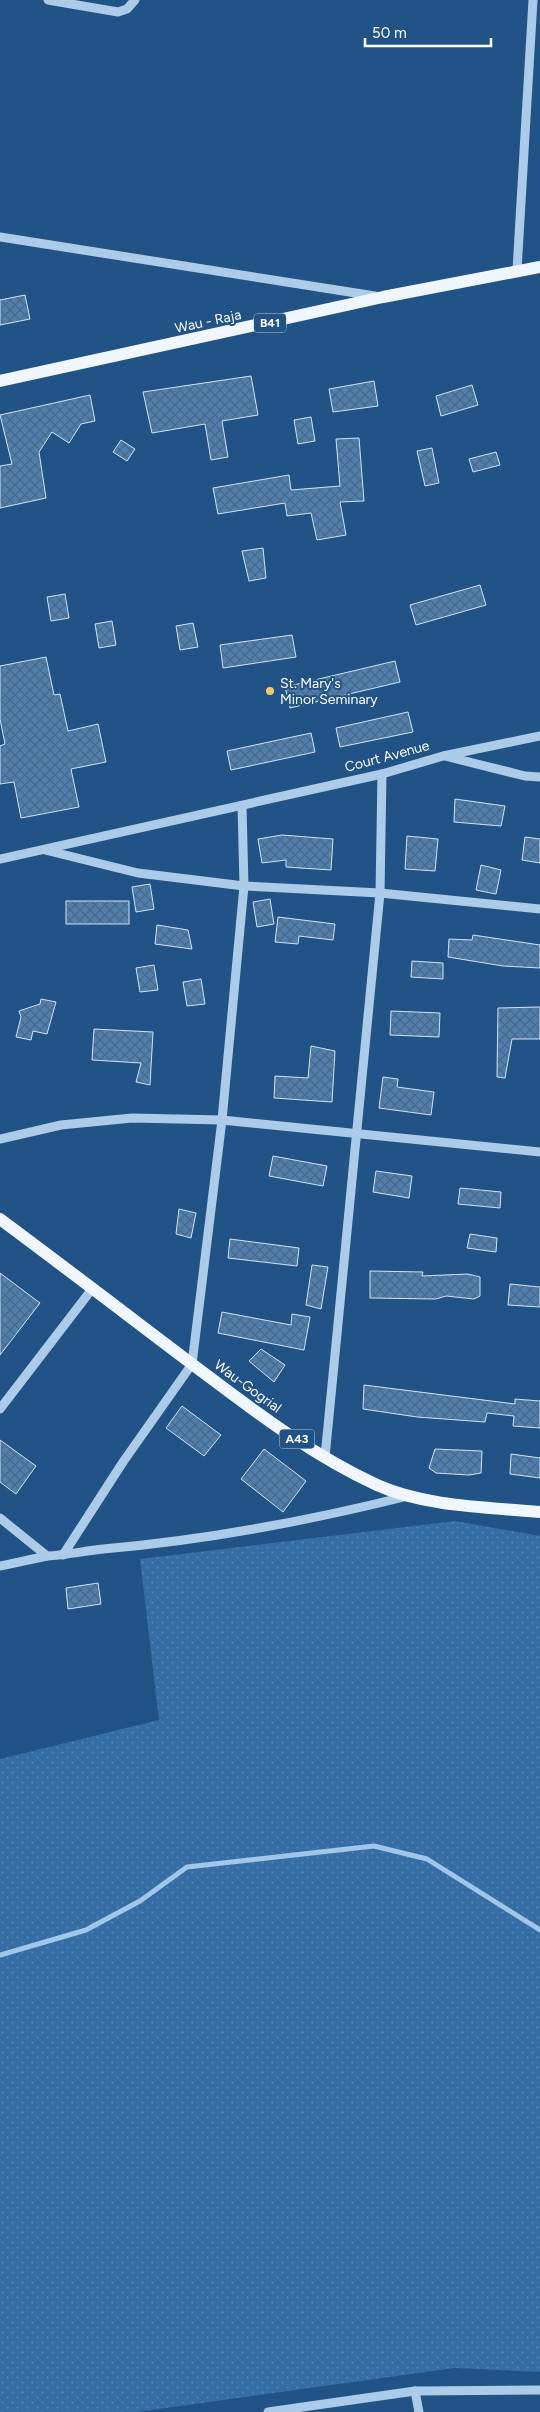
<svg xmlns="http://www.w3.org/2000/svg" width="540" height="2412" font-family="Figtree,sans-serif">
	<style>
		.grass { fill: url(#grass-dots) }
		.lines { fill: none; stroke-linecap: round; stroke-linejoin: round }
		.stream { stroke: #a0c6ea; stroke-width: 5 }
		.building { fill: url(#building-cross-hatch); stroke: #d0e4f7 }
		.minor { stroke: #accbe9; stroke-width: 9 }
		.major { stroke: #f0f6fe; stroke-width: 12 }
		.poi-dot { fill: #f5c86e; stroke: #225386; stroke-width: 2 }
		.labels { text-anchor: middle; stroke-width: 4; stroke-linejoin: round; paint-order: stroke }
		.shield { fill: #225386; stroke: #bdcbdb; stroke-width: 1 }
		.shield-label { font-size: 12px; font-weight: bold; fill: #fff }
		.street-label { font-size: 14px; fill: #fff; stroke: #225386 }
		.poi-label { font-size: 14px; fill: #fff; stroke: #225386; text-anchor: start }
	</style>
	<defs>
		<pattern id="grass-dots" width="8" height="8" patternUnits="userSpaceOnUse" patternTransform="scale(1.25)"><rect width="8" height="8" fill="#366da4"/><path d="M2 2h.1M6 6h.1" fill="none" stroke="#5483b2" stroke-width="1.8" stroke-linecap="round"/></pattern>
		<pattern id="building-cross-hatch" width="8" height="8" patternUnits="userSpaceOnUse" patternTransform="scale(1.25)"><rect width="8" height="8" fill="#4f7fb1"/><path d="M0 0l8 8M0 8l8-8" fill="none" stroke="#4e6884"/></pattern>
	</defs>
	<rect width="100%" height="100%" fill="#225386"/>
	<path class="grass" d="M455,1521L540,1536V2372L454,2368L137,2412H0V1759L159,1720L140,1559Z"/>
	<g class="lines">
		<path class="stream" d="M0,1955L86,1930L140,1901L187,1867L374,1846L427,1859L540,1930"/>
	</g>
	<g class="building">
		<path d="M25,295L30,319L0,325V300Z"/>
		<path d="M251,376L258,415L222,421L228,457L211,460L205,424L152,433L143,392Z"/>
		<path d="M374,381L378,406L333,412L329,389Z"/>
		<path d="M472,385L478,405L441,416L436,396Z"/>
		<path d="M90,395L95,421L81,424L69,443L52,432L39,452L46,498L0,508V466L12,464L0,415Z"/>
		<path d="M311,417L315,441L298,444L294,420Z"/>
		<path d="M359,438L364,501L340,502L346,535L317,540L311,513L287,516L285,503L218,514L213,488L289,475L291,490L340,486L336,439Z"/>
		<path d="M121,440L135,449L127,461L113,452Z"/>
		<path d="M432,448L439,483L425,486L417,451Z"/>
		<path d="M496,452L500,465L473,472L469,459Z"/>
		<path d="M263,548L266,578L249,581L242,551Z"/>
		<path d="M480,585L486,605L416,625L410,605Z"/>
		<path d="M65,594L69,618L51,621L47,597Z"/>
		<path d="M112,621L116,645L99,648L95,624Z"/>
		<path d="M193,623L198,647L180,650L176,626Z"/>
		<path d="M292,635L296,657L223,668L220,645Z"/>
		<path d="M46,657L54,695L60,694L68,731L98,724L106,762L71,769L79,807L21,818L14,782L0,784V746L5,744L0,719V666Z"/>
		<path d="M395,661L400,682L290,708L285,687Z"/>
		<path d="M408,712L413,732L340,747L336,728Z"/>
		<path d="M311,733L315,752L231,770L227,751Z"/>
		<path d="M455,799L505,806L501,826L454,822Z"/>
		<path d="M282,835L333,839L331,870L286,867V860L262,863L258,839Z"/>
		<path d="M407,836L438,839L435,871L405,869Z"/>
		<path d="M525,837L540,839V863L522,860Z"/>
		<path d="M481,865L501,870L496,894L476,890Z"/>
		<path d="M150,884L154,909L136,912L132,887Z"/>
		<path d="M270,899L274,924L257,927L253,902Z"/>
		<rect x="66" y="901" width="63" height="23"/>
		<path d="M278,917L335,924L333,940L299,936L298,944L275,942Z"/>
		<path d="M157,925L188,930L192,949L155,944Z"/>
		<path d="M473,935L540,945V968L503,966L448,957L449,939L472,940Z"/>
		<path d="M412,961L443,963V979L411,977Z"/>
		<path d="M154,965L158,990L140,992L136,968Z"/>
		<path d="M201,979L205,1004L187,1006L183,982Z"/>
		<path d="M41,999L56,1002L47,1034L33,1031L31,1040L16,1037L21,1017L19,1011L40,1004Z"/>
		<path d="M540,1007V1039H512L505,1078L497,1077L498,1008Z"/>
		<path d="M391,1011L440,1013L439,1037L390,1035Z"/>
		<path d="M94,1029L153,1032L150,1085L136,1082L141,1063L92,1060Z"/>
		<path d="M311,1046L335,1051L332,1102L274,1098L275,1076L308,1078Z"/>
		<path d="M383,1077L398,1079L397,1087L434,1092L431,1115L379,1108Z"/>
		<path d="M273,1156L327,1166L323,1186L269,1176Z"/>
		<path d="M376,1171L412,1176L409,1198L373,1192Z"/>
		<path d="M460,1188L501,1192L500,1208L458,1204Z"/>
		<path d="M179,1209L196,1213L191,1238L176,1234Z"/>
		<path d="M470,1234L497,1238L496,1252L467,1248Z"/>
		<path d="M230,1239L299,1248L297,1266L228,1258Z"/>
		<path d="M312,1265L328,1267L321,1309L306,1305Z"/>
		<path d="M370,1271L423,1272L422,1276L468,1274L480,1277V1296L474,1299L446,1296L436,1299L370,1298Z"/>
		<path d="M0,1273L40,1303L0,1355Z"/>
		<path d="M510,1284L540,1287V1307L508,1305Z"/>
		<path d="M222,1312L291,1325L292,1314L310,1317L304,1350L218,1333Z"/>
		<path d="M261,1349L285,1365L274,1382L249,1361Z"/>
		<path d="M364,1385L515,1404V1399L540,1401V1428L513,1426L514,1416L487,1413L485,1422L417,1417L363,1409Z"/>
		<path d="M182,1406L221,1435L204,1456L166,1428Z"/>
		<path d="M0,1440L36,1466L16,1494L0,1482Z"/>
		<path d="M264,1449L306,1481L283,1512L241,1479Z"/>
		<path d="M435,1449L482,1451L481,1473L469,1475L436,1473L429,1468Z"/>
		<path d="M511,1454L540,1458V1478L510,1474Z"/>
		<path d="M98,1583L101,1604L68,1609L66,1588Z"/>
	</g>
	<g class="lines">
		<g class="minor">
			<path d="M48,0L118,12L127,9L135,0"/>
			<path d="M0,237L375,296"/>
			<path d="M517,270L533,0"/>
			<path d="M445,756L525,776L540,777"/>
			<path d="M45,850L138,873L244,886L380,893L540,909"/>
			<path d="M0,859L382,774L443,756L540,736"/>
			<path d="M0,1139L61,1125L132,1118L222,1120L540,1152"/>
			<path d="M0,1409L92,1289"/>
			<path d="M325,1457L380,893L382,774"/>
			<path d="M0,1518L47,1556C66,1555 84,1551 103,1549C206,1540 308,1521 408,1496"/>
			<path d="M63,1555L123,1462L192,1364L222,1120L244,886L242,806"/>
			<path d="M0,1566L47,1556"/>
			<path d="M415,2391L419,2412"/>
			<path d="M268,2412L415,2391L540,2390"/>
		</g>
		<g class="major">
			<path d="M0,381L383,297L540,267"/>
			<path d="M0,1219C70,1271 139,1324 208,1376C261,1416 316,1457 377,1485C426,1507 487,1507 540,1512"/>
		</g>
	</g>
	<circle class="poi-dot" cx="270" cy="691" r="5"/>
	<g class="labels">
		<g class="shield">
			<rect x="254" y="313.5" width="32" height="19" rx="4"/>
			<rect x="279.5" y="1429.5" width="35" height="19" rx="4"/>
		</g>
		<g class="shield-label">
			<text x="270" y="327">B41</text>
			<text x="297" y="1443">A43</text>
		</g>
		<g class="street-label">
			<text transform="translate(208 321) rotate(-12)" y="5">Wau - Raja</text>
			<text transform="translate(387 756) rotate(-15)" y="5">Court Avenue</text>
			<text transform="translate(248 1386) rotate(36)" y="5">Wau-Gogrial</text>
		</g>
		<g class="poi-label">
			<text x="280" y="688">St. Mary's<tspan x="280" dy="16">Minor Seminary</tspan></text>
		</g>
	</g>
	<path d="M365 38v8h126v-8" fill="none" stroke="#ffffff" stroke-width="2.5"/>
	<text x="372" y="38" font-size="15" fill="#ffffff" stroke="#225386" stroke-width="4" paint-order="stroke">50 m</text>
</svg>
